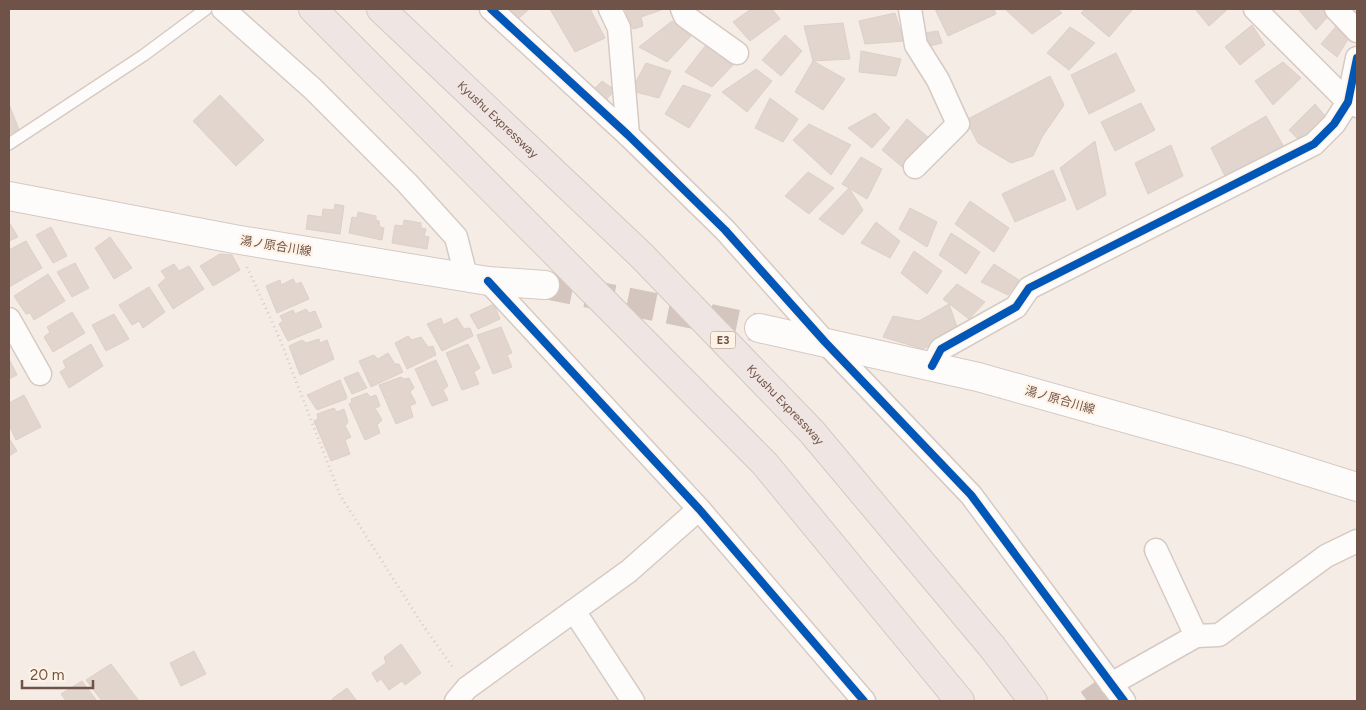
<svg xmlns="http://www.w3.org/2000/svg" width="1366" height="710" font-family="Figtree,'Noto Sans JP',sans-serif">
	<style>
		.building { fill: #e1d5cd; stroke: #ddd0c8 }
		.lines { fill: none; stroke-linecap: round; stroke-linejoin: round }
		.minor-tunnel { stroke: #d4c6be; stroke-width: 22; stroke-dasharray: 22 11; stroke-linecap: butt }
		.secondary-tunnel { stroke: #d4c6be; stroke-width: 28; stroke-dasharray: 28 14; stroke-linecap: butt }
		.service-casing { stroke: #d6cac4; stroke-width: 14 }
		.minor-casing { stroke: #d6cac4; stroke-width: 25 }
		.secondary-casing { stroke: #d5c9c2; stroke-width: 30 }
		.motorway-casing { stroke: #d3c9c3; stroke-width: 30 }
		.path { stroke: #d5ccc8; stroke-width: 3; stroke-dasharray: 1 4; stroke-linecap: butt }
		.service { stroke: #fefcfb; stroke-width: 11 }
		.minor { stroke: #fefcfb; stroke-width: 22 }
		.secondary { stroke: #fefcfb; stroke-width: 28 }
		.motorway { stroke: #efe5e2; stroke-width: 28 }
		.cycleway-casing { stroke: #fef2e5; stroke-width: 11 }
		.cycleway { stroke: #0057b8; stroke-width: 8 }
		.labels { text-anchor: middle; stroke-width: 4; stroke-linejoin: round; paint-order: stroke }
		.shield { fill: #fef2e5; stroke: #9b8377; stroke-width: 1 }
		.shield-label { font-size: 11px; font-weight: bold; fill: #705348 }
		.street-label { font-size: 12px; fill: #705348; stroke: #fef2e5 }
	</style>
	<rect width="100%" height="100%" fill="#f5ede5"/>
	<g class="building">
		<path d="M506,9H529L517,20Z"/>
		<path d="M550,9H590L605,38L575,52Z"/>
		<path d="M625,9H664L641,17L643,26L633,29Z"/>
		<path d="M751,9H772L780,19L750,41L733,22Z"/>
		<path d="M935,9H994L996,14L948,36Z"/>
		<path d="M1005,9H1057L1062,13L1032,34Z"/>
		<path d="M1085,9H1133L1109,37L1081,13Z"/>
		<path d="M1195,9H1228L1209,26Z"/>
		<path d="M1298,9H1328L1332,12L1316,30Z"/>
		<path d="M895,13L904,41L865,44L859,21Z"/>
		<path d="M672,21L691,36L667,62L639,47Z"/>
		<path d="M843,23L850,59L813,61L804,26Z"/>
		<path d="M1339,23L1352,33L1337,57L1321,44Z"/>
		<path d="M1252,25L1265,45L1240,65L1225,47Z"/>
		<path d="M1070,27L1095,43L1069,70L1047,53Z"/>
		<path d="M938,31L942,43L922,48L918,34Z"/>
		<path d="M785,35L802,51L781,76L762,60Z"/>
		<path d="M709,41L734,64L712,87L685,72Z"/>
		<path d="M861,51L901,59L896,76L859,72Z"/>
		<path d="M1116,53L1135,91L1089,114L1071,75Z"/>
		<path d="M813,61L845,79L823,110L795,92Z"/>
		<path d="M1283,62L1301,78L1273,105L1255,81Z"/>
		<path d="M646,63L671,71L659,98L631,91Z"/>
		<path d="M756,69L772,81L747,112L722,92Z"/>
		<path d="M1050,76L1064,105L1042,137L1033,156L1011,163L978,143L966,120Z"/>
		<path d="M602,81L615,90L603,103L586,97Z"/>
		<path d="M683,85L711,95L689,128L665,114Z"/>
		<path d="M220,95L264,140L236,166L193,121Z"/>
		<path d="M770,98L798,119L783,142L755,128Z"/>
		<path d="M1141,103L1155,130L1115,151L1101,122Z"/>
		<path d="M9,104L19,130L9,134Z"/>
		<path d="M1315,104L1327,118L1302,143L1289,130Z"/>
		<path d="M875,113L890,128L872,148L848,128Z"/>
		<path d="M1266,116L1287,152L1226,178L1211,148Z"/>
		<path d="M907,119L930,139L907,171L882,150Z"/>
		<path d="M809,124L851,145L831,175L793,140Z"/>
		<path d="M1095,141L1106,195L1077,210L1060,168Z"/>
		<path d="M1171,145L1183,176L1148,194L1135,163Z"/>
		<path d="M861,157L882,169L867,199L842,184Z"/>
		<path d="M1053,170L1066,200L1015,222L1002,194Z"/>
		<path d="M808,172L834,188L809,214L785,196Z"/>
		<path d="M849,188L863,210L843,235L819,219Z"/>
		<path d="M970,201L1009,228L994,252L955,224Z"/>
		<path d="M335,204L344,206L340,234L306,229L308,215L322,217L323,209L334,210Z"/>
		<path d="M910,208L937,222L927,247L899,229Z"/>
		<path d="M358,212L376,216V220L379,221L380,227L384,228L382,240L349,233L352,217L357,218Z"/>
		<path d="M404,220L421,223V228L426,229L424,236L429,237L427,249L392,243L395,225L403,226Z"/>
		<path d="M9,222L18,237L9,241Z"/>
		<path d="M876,222L900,241L890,258L861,243Z"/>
		<path d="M51,227L67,256L53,263L36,235Z"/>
		<path d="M951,233L980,252L966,274L939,255Z"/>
		<path d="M110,237L132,268L114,279L95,248Z"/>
		<path d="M26,241L42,268L9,287V250Z"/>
		<path d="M914,251L942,271L927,294L901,273Z"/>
		<path d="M220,254L232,255L240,270L213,286L200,266Z"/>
		<path d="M75,263L89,288L72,297L57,272Z"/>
		<path d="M174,264L179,271L189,266L204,289L173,309L158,285L166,278L161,271Z"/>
		<path d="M994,264L1019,280L1008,295L981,282Z"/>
		<path d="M48,274L65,301L34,320L30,313L26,314L14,296Z"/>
		<path d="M293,279L296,284L301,282L309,299L277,313L266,286L280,280L281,285Z"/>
		<path d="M957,284L985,302L969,319L943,299Z"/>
		<path d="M149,287L165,312L143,328L139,321L132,325L119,305Z"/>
		<path d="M494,304L500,319L478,329L470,315Z"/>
		<path d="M949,304L958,330L923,349L883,337L893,316L919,321Z"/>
		<path d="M306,309L309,313L315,311L322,327L288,341L279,324L283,321L280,316L293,310L295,314Z"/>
		<path d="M72,312L85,333L53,352L44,337L50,332L47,327Z"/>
		<path d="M114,314L129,339L106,351L92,325Z"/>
		<path d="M441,318L443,325L457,318L464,329L470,328L473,336L442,351L427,324Z"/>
		<path d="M501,327L512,353L507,355L512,367L493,374L477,335Z"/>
		<path d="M408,336L412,340L421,337L428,347L433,346L436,355L407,369L395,343Z"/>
		<path d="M319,339L320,343L327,340L334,359L300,375L289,346L302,340L306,343Z"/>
		<path d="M91,344L103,366L69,388L60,372L66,368L63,361Z"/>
		<path d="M468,344L480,368L474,372L479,384L462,390L446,353Z"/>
		<path d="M388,353L395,364H399L403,372L371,387L359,361L374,355L378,359Z"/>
		<path d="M9,359L17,375L9,379Z"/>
		<path d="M436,360L448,386L443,390L448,400L432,406L415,369Z"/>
		<path d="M358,372L367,388L352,394L344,378Z"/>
		<path d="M401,377L404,379L409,378L414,388L410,392L416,403L410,406L413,417L396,424L379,385Z"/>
		<path d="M340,380L347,397L346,399L317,410L307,395Z"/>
		<path d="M367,393L370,397L376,395L380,406L375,408L382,420L377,425L380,433L365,440L349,404L352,402L351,399Z"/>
		<path d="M24,395L41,427L16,440L9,425V403Z"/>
		<path d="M334,408L337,412L344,409L348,422L345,426L351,437L345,440L350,454L331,461L314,421L318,419L317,414Z"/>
		<path d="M9,438L17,451L9,456Z"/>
		<path d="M401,644L421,673L405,685L402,681L389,690L381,679L377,682L372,673L386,663L384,657Z"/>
		<path d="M194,651L206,674L181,686L170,663Z"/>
		<path d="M111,664L139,701H102L86,680Z"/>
		<path d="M82,681L97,701H66L61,694Z"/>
		<path d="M347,688L357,701H333L332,699Z"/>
	</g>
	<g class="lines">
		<path class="minor-tunnel" d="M1087,701L1111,684"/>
		<path class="secondary-tunnel" d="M545,285L759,328"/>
		<g class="service-casing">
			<path id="service" d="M9,144L144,55L206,9"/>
		</g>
		<g class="minor-casing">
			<g id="minor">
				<path d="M223,9L313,89L407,183L456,237L466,276"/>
				<path d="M491,9L628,135L725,230L825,342L971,495L1124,701"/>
				<path d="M610,9L619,28L628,135"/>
				<path d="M682,9L685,16L737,53"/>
				<path d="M910,9L916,45L938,80L958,124L915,167"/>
				<path d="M1255,9L1348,102L1357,106"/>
				<path d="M1336,9L1357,31"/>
				<path d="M488,281L699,509L864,701"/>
				<path d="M9,319L40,374"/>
				<path d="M932,366L941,349L1016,307L1029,288L1314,144L1334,124L1348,102L1357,58"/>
				<path d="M574,611L633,701"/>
				<path d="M1196,636L1219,635L1326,556L1357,541"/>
				<path d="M1111,684L1196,636L1156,550"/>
				<path d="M456,701L467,688L629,571L699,509"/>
			</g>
		</g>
		<g class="secondary-casing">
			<g id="secondary">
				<path d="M9,196L234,239L488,281L545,285"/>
				<path d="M759,328L978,377L1242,451L1357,487"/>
			</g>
		</g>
		<g class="motorway-casing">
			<g id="motorway">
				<path d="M313,9L765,464L960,701"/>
				<path id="s1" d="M381,9L642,256L812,432L993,648L1033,701"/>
			</g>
		</g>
		<path class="path" d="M247,267L279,337L340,495L422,624L454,669"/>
		<use href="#service" class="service"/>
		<use href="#minor" class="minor"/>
		<use href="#secondary" class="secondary"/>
		<use href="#motorway" class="motorway"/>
		<g class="cycleway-casing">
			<g id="cycleway">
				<path d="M491,9L628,135L725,230L825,342L971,495L1124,701"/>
				<path d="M488,281L699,509L864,701"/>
				<path d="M932,366L941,349L1016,307L1029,288L1314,144L1334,124L1348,102L1357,58"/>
			</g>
		</g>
		<use href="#cycleway" class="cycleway"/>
	</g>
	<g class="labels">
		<rect class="shield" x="710.5" y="331.5" width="25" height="17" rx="4"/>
		<g class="shield-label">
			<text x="723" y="344">E3</text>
		</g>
		<g class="street-label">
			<text dy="4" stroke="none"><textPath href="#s1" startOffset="161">Kyushu Expressway</textPath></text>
			<text transform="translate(276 246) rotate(9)" y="4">湯ノ原合川線</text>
			<text transform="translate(1060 400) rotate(16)" y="4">湯ノ原合川線</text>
			<text dy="4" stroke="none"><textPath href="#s1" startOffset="566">Kyushu Expressway</textPath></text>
		</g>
	</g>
	<rect width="1366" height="710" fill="none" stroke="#705348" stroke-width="20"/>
	<path d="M22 680v8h71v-8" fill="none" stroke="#705348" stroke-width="2.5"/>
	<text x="30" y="680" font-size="15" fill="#705348" stroke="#fef2e5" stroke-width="4" paint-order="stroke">20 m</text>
</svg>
